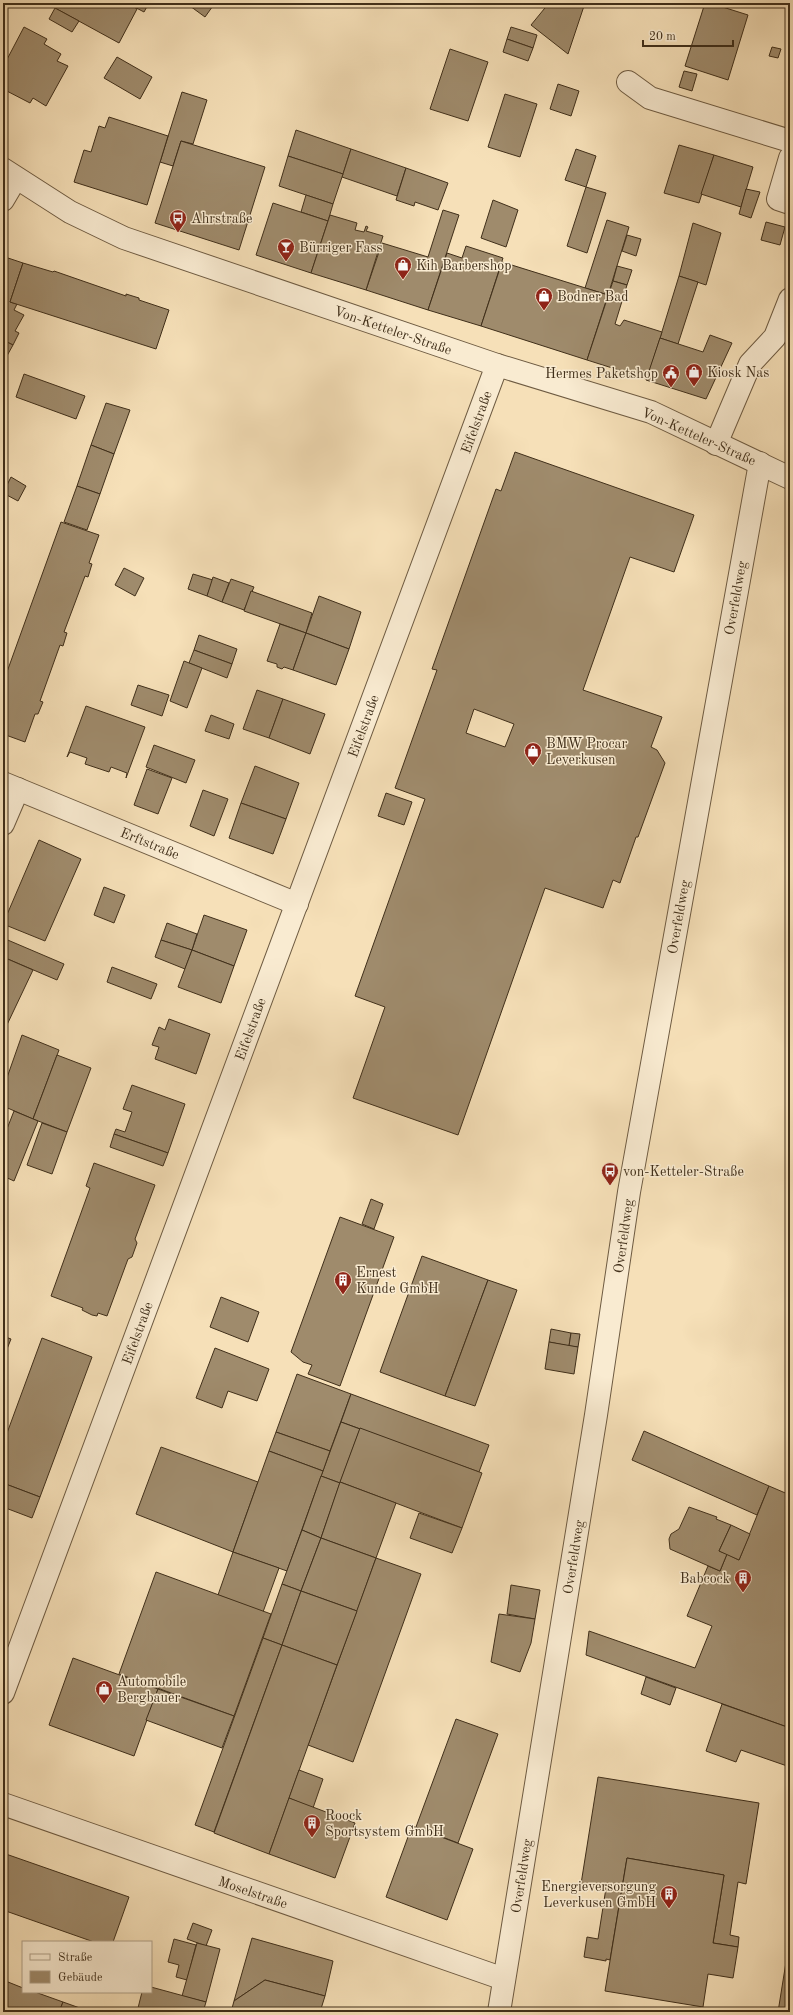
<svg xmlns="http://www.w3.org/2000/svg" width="793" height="2015" font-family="'Old Standard TT',serif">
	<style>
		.building { fill: #9f8b6c; stroke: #402f1a; fill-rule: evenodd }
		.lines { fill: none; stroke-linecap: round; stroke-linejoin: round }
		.minor-casing { stroke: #6e5b42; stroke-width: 24 }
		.minor { stroke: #f9ebd1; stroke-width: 22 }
		.labels { text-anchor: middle; stroke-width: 3; stroke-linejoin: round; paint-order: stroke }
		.poi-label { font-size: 14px; fill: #402f1a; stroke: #f9ebd1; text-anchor: start }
		.street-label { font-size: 14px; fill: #402f1a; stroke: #f9ebd1 }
	</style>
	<rect width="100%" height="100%" fill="#f6e0b8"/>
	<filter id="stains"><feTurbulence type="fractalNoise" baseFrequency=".005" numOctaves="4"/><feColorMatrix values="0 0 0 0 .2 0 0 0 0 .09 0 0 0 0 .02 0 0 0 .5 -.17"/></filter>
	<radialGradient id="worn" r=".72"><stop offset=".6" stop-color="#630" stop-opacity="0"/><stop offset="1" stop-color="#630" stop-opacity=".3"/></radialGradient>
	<g class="building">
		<path d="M58,3H127L137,9L119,43L55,8Z"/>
		<path d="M127,3H149L144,12Z"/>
		<path d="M192,3H215L205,17L190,6Z"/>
		<path d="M549,3H585L568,54L531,25Z"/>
		<path d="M705,3H710L748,15L728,80L685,66Z"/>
		<path d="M55,8L79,21L72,32L49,19Z"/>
		<path d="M24,27L47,39L44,44L61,54L57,61L68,66L46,106L33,98L30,103L3,89V67Z"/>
		<path d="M511,27L537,35L533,48L507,39Z"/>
		<path d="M507,39L533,48L528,61L503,52Z"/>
		<path d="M772,47L781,49L778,58L769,56Z"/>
		<path d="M450,49L488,62L468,121L430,109Z"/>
		<path d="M117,57L152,77L140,99L104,78Z"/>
		<path d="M684,71L697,74L692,91L679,87Z"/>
		<path d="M558,84L579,91L571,116L550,109Z"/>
		<path d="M182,92L207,100L193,144L181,141L173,166L160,162Z"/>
		<path d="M505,94L537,104L520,157L488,147Z"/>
		<path d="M109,117L168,136L147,205L74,182L84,150L91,152L99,126L105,128Z"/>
		<path d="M296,130L351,149L343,174L288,156Z"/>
		<path d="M181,141L265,167L239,250L155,223Z"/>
		<path d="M679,145L714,155L699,203L664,193Z"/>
		<path d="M351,149L406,168L397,196L342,177Z"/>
		<path d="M576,149L596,156L586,187L565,180Z"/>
		<path d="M714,155L753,167L741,207L701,194Z"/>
		<path d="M288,156L343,174L333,204L279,186Z"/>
		<path d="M406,168L448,183L438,210L415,202L414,206L396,200Z"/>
		<path d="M586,187L606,193L587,253L567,246Z"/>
		<path d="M746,189L760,192L751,218L739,214Z"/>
		<path d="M306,195L333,204L328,221L301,212Z"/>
		<path d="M493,200L518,210L506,247L481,238Z"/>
		<path d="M273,203L328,221L311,273L256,255Z"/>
		<path d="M443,210L459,215L428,310L366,290L382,243L428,257Z"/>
		<path d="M330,215L357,223L355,230L364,232L366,226L368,227L366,231L383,236L366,290L311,273Z"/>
		<path d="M607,220L629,227L608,295L585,288Z"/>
		<path d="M766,222L785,227L780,245L761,240Z"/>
		<path d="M693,223L721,233L706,285L679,276Z"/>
		<path d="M627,235L641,239L636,256L622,251Z"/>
		<path d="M466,246L503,258L481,326L428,310L447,253L462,258Z"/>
		<path d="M8,258L23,263L10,302L17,304L14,310L24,315L15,331L19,333L13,345L3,340V260Z"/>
		<path d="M502,262L608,295L587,360L481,326Z"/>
		<path d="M23,263L53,272L54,271L126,296V294L139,298V300L169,310L156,349L10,302Z"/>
		<path d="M617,266L632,270L627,285L613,281Z"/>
		<path d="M679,276L698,282L678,344L660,338Z"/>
		<path d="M613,281L627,285L615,324L620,326L624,320L662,332L647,379L587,360Z"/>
		<path d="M710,335L732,343L706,399L646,380L660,338L703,352Z"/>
		<path d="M3,340L13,345L3,363Z"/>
		<path d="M24,374L85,396L76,419L16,397Z"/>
		<path d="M106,403L130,410L114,454L91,445Z"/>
		<path d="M91,445L114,454L100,494L77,486Z"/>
		<path d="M515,452L694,515L674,572L630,557L583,690L662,717L651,747L657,750L665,763L638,837H636L620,883L613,880L603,908L545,888L458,1135L353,1098L385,1007L355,996L425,799L395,788L437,670L432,669L496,489L501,491ZM474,709L514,724L505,747L466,733Z"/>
		<path d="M11,477L26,486L18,501L3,493Z"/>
		<path d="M77,486L100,494L87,530L64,522Z"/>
		<path d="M61,522L99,535L89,563L92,564L88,577L85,576L64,632L67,633L63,646L60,645L40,701L43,702L38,714H35L25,742L3,734V683Z"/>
		<path d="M124,568L144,578L135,596L115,585Z"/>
		<path d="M193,574L213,580L207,596L188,589Z"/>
		<path d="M213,577L229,583L222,602L207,596Z"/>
		<path d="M231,579L254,587L244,610L222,602Z"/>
		<path d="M251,591L312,613L306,633L244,611Z"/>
		<path d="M319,596L361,612L349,649L306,633Z"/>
		<path d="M280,624L306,633L293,670L284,667L282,669L277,667V664L267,661Z"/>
		<path d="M306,633L349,649L336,685L293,670Z"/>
		<path d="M199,635L237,649L232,664L194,650Z"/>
		<path d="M194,650L232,664L227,678L189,663Z"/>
		<path d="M184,661L202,668L187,708L170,701Z"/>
		<path d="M138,685L169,695L162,716L131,705Z"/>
		<path d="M257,690L283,699L269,738L243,729Z"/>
		<path d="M283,699L325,714L310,754L269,738Z"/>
		<path d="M86,706L145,727L126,778L127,773L111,767L109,772L85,764L87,758L70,752L67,757Z"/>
		<path d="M211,715L234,724L229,739L205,731Z"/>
		<path d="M154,745L195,760L186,783L146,767Z"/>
		<path d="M255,766L299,783L286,819L241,803Z"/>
		<path d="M147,769L172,778L158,814L134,805Z"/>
		<path d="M203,790L228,799L214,836L190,826Z"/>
		<path d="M386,793L412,802L404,825L378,816Z"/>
		<path d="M241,803L286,819L273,854L229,838Z"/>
		<path d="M39,840L81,859L45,941L3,924Z"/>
		<path d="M104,887L125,895L114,923L94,915Z"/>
		<path d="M204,915L247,930L234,966L192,950Z"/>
		<path d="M167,923L197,934L192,950L161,940Z"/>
		<path d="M3,938L64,964L57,980L3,957Z"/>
		<path d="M161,940L192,950L185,969L155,957Z"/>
		<path d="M192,950L234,966L221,1003L178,987Z"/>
		<path d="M3,957L33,970L5,1029L7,1030L3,1040Z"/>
		<path d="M112,967L157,984L151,999L107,982Z"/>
		<path d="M169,1019L210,1034L196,1074L155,1059L159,1047L152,1045L159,1027L165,1030Z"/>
		<path d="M22,1035L59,1050L33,1119L3,1106V1089Z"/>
		<path d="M57,1055L91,1068L67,1132L33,1119Z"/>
		<path d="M132,1085L185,1104L168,1153L114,1134L116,1129L125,1132L132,1112L123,1109Z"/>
		<path d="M14,1111L38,1121L14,1181L3,1176V1139Z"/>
		<path d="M42,1123L67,1132L52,1174L27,1165Z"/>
		<path d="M114,1134L168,1153L163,1166L110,1147Z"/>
		<path d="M94,1163L155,1185L135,1239L137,1243L132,1257L128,1259L107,1316L98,1313L97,1316L92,1315L82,1310L83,1308L51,1296L90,1188L86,1186Z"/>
		<path d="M371,1199L383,1204L374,1229L362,1224Z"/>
		<path d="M340,1217L394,1237L340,1386L308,1374L312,1365L303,1362L291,1352Z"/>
		<path d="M422,1256L488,1280L445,1396L380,1372Z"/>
		<path d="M488,1280L517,1290L475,1406L445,1396Z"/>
		<path d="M221,1297L259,1312L248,1342L210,1327Z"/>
		<path d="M551,1329L571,1333L569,1346L549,1342Z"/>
		<path d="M571,1333L580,1334L578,1347L569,1346Z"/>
		<path d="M3,1336L11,1339L3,1359Z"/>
		<path d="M42,1338L92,1357L40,1497L3,1483V1444Z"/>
		<path d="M549,1342L578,1347L574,1374L545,1369Z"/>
		<path d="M215,1348L269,1369L257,1401L228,1391L222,1408L196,1398Z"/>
		<path d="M297,1374L351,1394L330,1451L276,1432Z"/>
		<path d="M351,1394L489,1445L479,1472L341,1422Z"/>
		<path d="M341,1422L360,1429L340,1483L321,1476Z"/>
		<path d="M360,1428L482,1473L462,1528L340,1482Z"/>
		<path d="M644,1431L769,1486L757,1515L632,1460Z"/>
		<path d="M276,1432L330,1451L323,1471L269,1451Z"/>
		<path d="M161,1447L258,1482L233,1552L136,1514Z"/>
		<path d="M269,1451L323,1471L287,1571L233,1552Z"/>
		<path d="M321,1476L340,1483L321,1538L302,1530Z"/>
		<path d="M340,1482L396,1503L376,1558L321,1538Z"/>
		<path d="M3,1483L40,1497L32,1518L3,1507Z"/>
		<path d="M769,1486L790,1495V1728L586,1655L589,1631L695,1668L712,1626L687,1616L708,1566L720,1571L727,1554L739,1560Z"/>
		<path d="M689,1507L717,1517L716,1519L731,1525L719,1551L727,1554L720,1571L670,1549L669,1539L671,1534L679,1529Z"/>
		<path d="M419,1513L462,1528L452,1553L410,1538Z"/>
		<path d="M731,1525L750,1534L739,1560L719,1551Z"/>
		<path d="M302,1530L321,1538L301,1591L282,1584Z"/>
		<path d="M321,1538L376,1558L357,1611L301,1591Z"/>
		<path d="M233,1552L279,1568L263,1612L218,1595Z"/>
		<path d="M376,1558L421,1574L353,1762L308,1745Z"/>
		<path d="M156,1572L271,1614L234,1716L119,1674Z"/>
		<path d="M282,1584L301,1591L282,1645L263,1638Z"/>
		<path d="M511,1585L540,1590L535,1619L507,1614Z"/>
		<path d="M301,1591L357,1611L337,1665L282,1645Z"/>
		<path d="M499,1614L535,1619L531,1643L520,1672L491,1662Z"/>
		<path d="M263,1638L282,1645L214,1832L195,1825Z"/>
		<path d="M282,1645L337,1665L269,1854L214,1833Z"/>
		<path d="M73,1658L158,1689L134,1756L49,1725Z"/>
		<path d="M646,1677L676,1688L670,1705L641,1694Z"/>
		<path d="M158,1689L234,1716L222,1748L146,1720Z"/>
		<path d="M722,1704L790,1728V1767L741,1750L736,1762L706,1751Z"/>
		<path d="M456,1719L498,1734L458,1843L416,1827Z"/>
		<path d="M299,1770L323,1779L313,1808L289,1798Z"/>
		<path d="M598,1777L759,1803L746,1884L738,1882L730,1935L739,1937L738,1947L713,1943L724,1875L627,1858L610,1960L606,1959V1961L584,1957L587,1937L598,1939L606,1888L581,1884Z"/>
		<path d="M289,1798L355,1823L335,1878L269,1854Z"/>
		<path d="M412,1826L473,1849L447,1920L386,1897Z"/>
		<path d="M3,1853L129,1897L113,1942H94L3,1910Z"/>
		<path d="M627,1858L724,1875L713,1943L738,1947L733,1978L708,1974L703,2007L605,1991Z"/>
		<path d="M193,1923L212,1930L206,1946L187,1939Z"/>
		<path d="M790,1937V2012H778Z"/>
		<path d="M252,1938L333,1961L325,1996L265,1980L234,2001Z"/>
		<path d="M174,1939L196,1945L187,1980L176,1977L179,1965L168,1962Z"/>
		<path d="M197,1943L220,1949L206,2002L182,1996Z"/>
		<path d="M3,1980L23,1988V1992H35L63,2002L59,2012H3Z"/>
		<path d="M265,1980L325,1996L320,2012H231L234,2001Z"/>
		<path d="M151,1987L206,2002L203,2012H137L142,1992H151Z"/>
		<path d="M63,2002L91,2012H59Z"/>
	</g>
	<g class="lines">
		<g class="minor-casing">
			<g id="minor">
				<path d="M628,82L650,98L790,141"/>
				<path d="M790,158L778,199L790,203"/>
				<path d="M3,169L70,212L124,238L497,365L651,412L790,478"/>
				<path d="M3,200L16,178"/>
				<path d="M716,444L750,364L775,337L790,299"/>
				<path d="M3,783L297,904"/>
				<path d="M3,824L18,789"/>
				<path d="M3,1693L497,365"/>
				<path d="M3,1804L504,1979"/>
				<path d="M499,2012L596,1415L629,1192L760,463"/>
			</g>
		</g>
		<use href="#minor" class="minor"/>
	</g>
	<defs>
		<g id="bus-pin" transform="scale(0.9)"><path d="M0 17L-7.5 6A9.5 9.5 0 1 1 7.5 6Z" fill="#8f2418" stroke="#f9ebd1"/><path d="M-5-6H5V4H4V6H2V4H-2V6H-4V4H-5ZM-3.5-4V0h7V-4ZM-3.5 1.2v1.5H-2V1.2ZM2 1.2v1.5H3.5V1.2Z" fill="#fff"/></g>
		<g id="bar-pin" transform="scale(0.9)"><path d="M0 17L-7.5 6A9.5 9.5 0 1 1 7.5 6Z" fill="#8f2418" stroke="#f9ebd1"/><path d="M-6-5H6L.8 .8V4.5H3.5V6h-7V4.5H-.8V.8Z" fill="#fff"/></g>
		<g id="shop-pin" transform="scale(0.9)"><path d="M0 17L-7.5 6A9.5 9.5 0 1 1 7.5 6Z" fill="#8f2418" stroke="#f9ebd1"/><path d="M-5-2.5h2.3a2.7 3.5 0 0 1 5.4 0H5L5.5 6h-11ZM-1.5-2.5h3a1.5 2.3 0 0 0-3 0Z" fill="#fff"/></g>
		<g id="civic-pin" transform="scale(0.9)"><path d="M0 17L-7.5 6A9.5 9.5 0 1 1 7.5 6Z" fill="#8f2418" stroke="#f9ebd1"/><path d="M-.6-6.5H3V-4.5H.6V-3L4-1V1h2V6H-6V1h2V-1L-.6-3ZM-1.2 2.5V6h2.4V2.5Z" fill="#fff"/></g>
		<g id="building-pin" transform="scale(0.9)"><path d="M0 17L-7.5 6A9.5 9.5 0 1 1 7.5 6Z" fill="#8f2418" stroke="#f9ebd1"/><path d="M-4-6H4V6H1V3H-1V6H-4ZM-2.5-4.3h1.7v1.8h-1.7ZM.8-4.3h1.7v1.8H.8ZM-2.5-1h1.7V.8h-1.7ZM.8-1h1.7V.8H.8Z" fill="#fff"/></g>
	</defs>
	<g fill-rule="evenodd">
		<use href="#bus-pin" x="178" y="218"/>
		<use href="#bar-pin" x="286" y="247"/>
		<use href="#shop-pin" x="403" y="265"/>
		<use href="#shop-pin" x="544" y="296"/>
		<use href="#shop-pin" x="694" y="372"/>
		<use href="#civic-pin" x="671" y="373"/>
		<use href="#shop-pin" x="533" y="751"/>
		<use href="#bus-pin" x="610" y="1171"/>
		<use href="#building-pin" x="343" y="1280"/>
		<use href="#building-pin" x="743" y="1578"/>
		<use href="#shop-pin" x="104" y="1689"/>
		<use href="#building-pin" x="312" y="1823"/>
		<use href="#building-pin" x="669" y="1894"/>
	</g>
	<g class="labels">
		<g class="poi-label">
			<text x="191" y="223">Ahrstraße</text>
			<text x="299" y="252">Bürriger Fass</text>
			<text x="416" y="270">Kih Barbershop</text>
			<text x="557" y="301">Bodner Bad</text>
			<text x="707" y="377">Kiosk Nas</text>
			<text x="658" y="378" text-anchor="end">Hermes Paketshop</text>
			<text x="546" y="748">BMW Procar<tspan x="546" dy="16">Leverkusen</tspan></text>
			<text x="623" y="1176">von-Ketteler-Straße</text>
			<text x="356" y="1277">Ernest<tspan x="356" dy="16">Kunde GmbH</tspan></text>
			<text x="730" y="1583" text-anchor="end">Babcock</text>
			<text x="117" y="1686">Automobile<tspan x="117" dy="16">Bergbauer</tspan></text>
			<text x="325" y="1820">Roock<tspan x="325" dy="16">Sportsystem GmbH</tspan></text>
			<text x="656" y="1891" text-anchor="end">Energieversorgung<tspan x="656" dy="16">Leverkusen GmbH</tspan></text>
		</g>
		<g class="street-label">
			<text transform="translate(393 330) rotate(19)" y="5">Von-Ketteler-Straße</text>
			<text transform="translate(476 422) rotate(-70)" y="5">Eifelstraße</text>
			<text transform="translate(699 436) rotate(24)" y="5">Von-Ketteler-Straße</text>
			<text transform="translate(735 598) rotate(-80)" y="5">Overfeldweg</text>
			<text transform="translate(363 726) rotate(-70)" y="5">Eifelstraße</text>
			<text transform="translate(150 843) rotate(22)" y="5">Erftstraße</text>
			<text transform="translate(678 917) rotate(-80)" y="5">Overfeldweg</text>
			<text transform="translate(250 1029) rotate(-70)" y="5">Eifelstraße</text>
			<text transform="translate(623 1236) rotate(-82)" y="5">Overfeldweg</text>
			<text transform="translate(137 1333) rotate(-70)" y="5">Eifelstraße</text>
			<text transform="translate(573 1557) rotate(-81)" y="5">Overfeldweg</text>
			<text transform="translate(521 1876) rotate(-81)" y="5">Overfeldweg</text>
			<text transform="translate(253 1892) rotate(19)" y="5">Moselstraße</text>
		</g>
	</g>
	<rect width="793" height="2015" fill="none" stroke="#f6e0b8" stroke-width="16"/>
	<rect x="4" y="4" width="785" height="2007" fill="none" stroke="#402f1a" stroke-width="2"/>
	<rect x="8" y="8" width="777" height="1999" fill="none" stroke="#402f1a"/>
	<rect x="22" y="1941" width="130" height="52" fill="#f9ebd1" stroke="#afa088"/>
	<rect x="30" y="1954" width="20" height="6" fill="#f9ebd1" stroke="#afa088"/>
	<text x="58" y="1961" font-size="12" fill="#402f1a">Straße</text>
	<rect x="30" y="1971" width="20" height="12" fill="#9f8b6c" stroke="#afa088"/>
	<text x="58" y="1981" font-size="12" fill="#402f1a">Gebäude</text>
	<path d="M643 40v6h90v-6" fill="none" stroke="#402f1a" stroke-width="2"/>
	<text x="649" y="40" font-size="12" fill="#402f1a" stroke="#f9ebd1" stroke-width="3" paint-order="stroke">20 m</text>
	<rect width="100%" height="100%" filter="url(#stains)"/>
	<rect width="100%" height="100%" fill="url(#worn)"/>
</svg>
